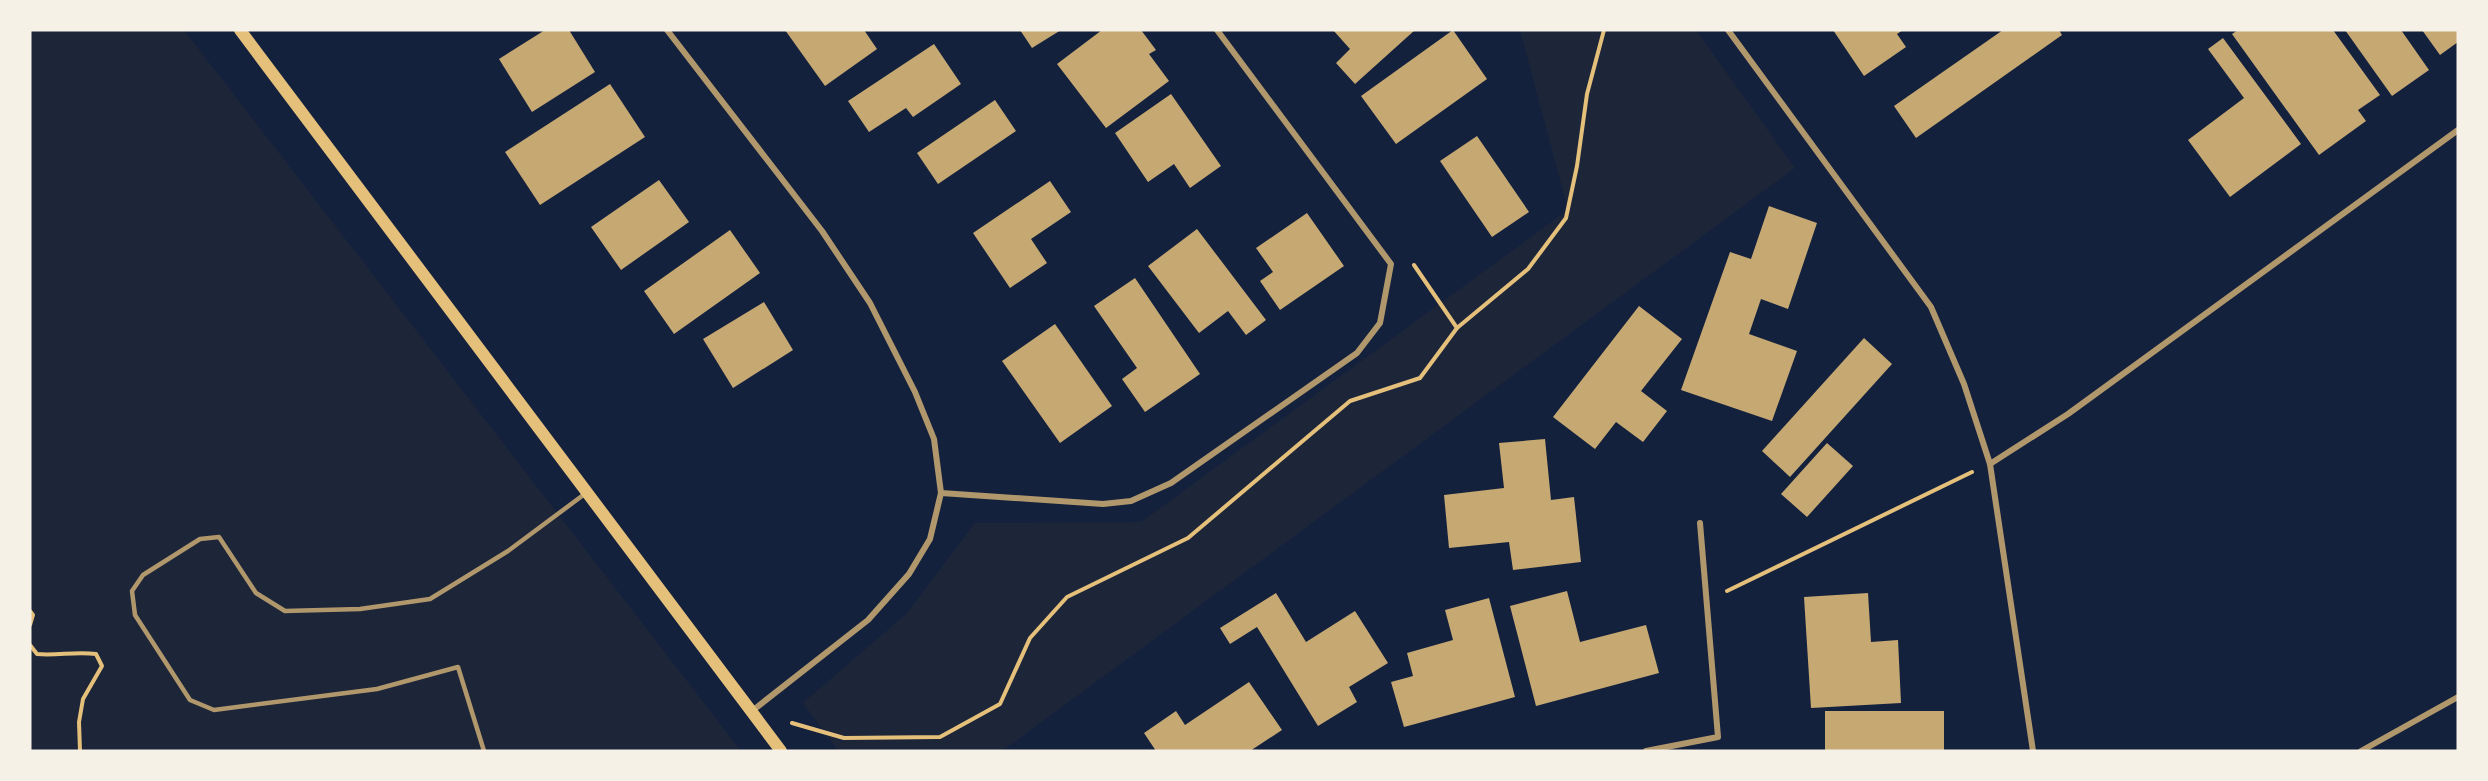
<svg xmlns="http://www.w3.org/2000/svg" width="2488" height="781" font-family="Lora,serif">
	<style>
		.green { fill: #1d2539 }
		.building { fill: #c6a872 }
		.lines { fill: none; stroke-linecap: round; stroke-linejoin: round }
		.path { stroke: #e5c07b; stroke-width: 4 }
		.service { stroke: #b1986c; stroke-width: 4.5 }
		.minor { stroke: #b1986c; stroke-width: 6 }
		.secondary { stroke: #e5c07b; stroke-width: 12 }
	</style>
	<rect width="100%" height="100%" fill="#14213d"/>
	<g class="green">
		<path d="M30,30H184L741,751H30Z"/>
		<path d="M1520,30H1696L1795,168L1002,751H838L803,703L907,613L975,523L1141,522L1568,210Z"/>
	</g>
	<g class="building">
		<path d="M545,30H569L595,72L532,112L499,59Z"/>
		<path d="M785,30H864L877,49L825,86Z"/>
		<path d="M1020,30H1061L1032,48Z"/>
		<path d="M1102,30H1141L1156,50L1149,54L1169,81L1106,128L1057,64Z"/>
		<path d="M1333,30H1415L1355,84L1336,63L1350,49Z"/>
		<path d="M1453,30L1487,79L1396,144L1361,96Z"/>
		<path d="M1833,30H1903L1897,34L1906,47L1864,76Z"/>
		<path d="M2003,30H2059L2062,35L1916,138L1894,106Z"/>
		<path d="M2238,30H2333L2380,95L2358,110L2366,121L2319,155L2232,34Z"/>
		<path d="M2345,30H2401L2429,70L2392,96Z"/>
		<path d="M2422,30H2458V42L2440,55Z"/>
		<path d="M2223,38L2301,144L2230,197L2188,140L2244,98L2208,49Z"/>
		<path d="M934,44L961,84L913,117L906,108L869,132L848,101Z"/>
		<path d="M610,84L645,137L540,205L505,152Z"/>
		<path d="M1171,94L1221,166L1190,188L1174,164L1148,182L1115,133Z"/>
		<path d="M995,100L1016,131L938,184L917,153Z"/>
		<path d="M1477,136L1529,212L1492,237L1440,161Z"/>
		<path d="M659,180L689,222L621,270L591,227Z"/>
		<path d="M1050,181L1071,212L1031,239L1047,263L1010,288L973,233Z"/>
		<path d="M1769,206L1817,223L1788,309L1761,299L1749,334L1797,351L1772,421L1681,390L1730,252L1751,259Z"/>
		<path d="M1307,213L1344,266L1280,310L1260,281L1273,272L1256,248Z"/>
		<path d="M1197,229L1266,320L1246,335L1228,311L1199,333L1148,266Z"/>
		<path d="M730,230L760,273L674,334L644,291Z"/>
		<path d="M1135,278L1200,374L1145,412L1122,379L1137,368L1094,306Z"/>
		<path d="M764,302L793,350L733,388L703,339Z"/>
		<path d="M1639,306L1682,339L1641,391L1667,411L1643,442L1616,422L1595,449L1553,417Z"/>
		<path d="M1055,324L1112,406L1060,443L1002,361Z"/>
		<path d="M1864,338L1892,364L1790,477L1762,451Z"/>
		<path d="M1545,439L1551,500L1574,497L1581,562L1513,570L1509,542L1449,548L1444,495L1504,488L1499,443Z"/>
		<path d="M1827,443L1853,466L1807,517L1781,494Z"/>
		<path d="M1567,591L1580,642L1646,625L1659,673L1536,706L1510,606Z"/>
		<path d="M1276,593L1306,642L1355,611L1388,663L1349,687L1357,702L1318,726L1257,627L1230,644L1220,628Z"/>
		<path d="M1868,593L1871,642L1898,640L1901,703L1811,708L1804,597Z"/>
		<path d="M1489,598L1515,697L1404,727L1391,682L1413,676L1407,653L1453,640L1445,610Z"/>
		<path d="M1249,682L1282,730L1250,751H1156L1144,733L1176,711L1185,725Z"/>
		<rect x="1825" y="711" width="119" height="40"/>
	</g>
	<g class="lines">
		<g class="path">
			<path d="M1457,328L1528,269L1566,218L1577,166L1587,94L1604,30"/>
			<path d="M1727,591L1972,472"/>
			<path d="M30,611L33,615L30,625"/>
			<path d="M30,645L37,654C57,656 76,651 96,654L102,666L83,699L79,722L80,751"/>
			<path d="M792,723L844,738L940,737L1000,704L1030,638L1067,597L1188,538L1350,401L1420,378L1457,328L1414,265"/>
		</g>
		<path class="service" d="M484,751L458,667L377,689L214,710L190,700L135,615L132,591L143,575L200,539L219,537L256,593L285,611L360,609L430,599L508,551L586,493"/>
		<g class="minor">
			<path d="M667,30L822,231L870,303L915,392L934,439L941,493L930,539L909,574L868,620L752,711"/>
			<path d="M1728,30L1931,307L1964,384L1990,464L2033,751"/>
			<path d="M1990,464L2068,414L2458,130"/>
			<path d="M941,493L1103,504L1131,501L1171,483L1357,353L1380,323L1391,264L1217,30"/>
			<path d="M1646,751L1718,737L1700,523"/>
			<path d="M2361,751L2458,697"/>
		</g>
		<path class="secondary" d="M240,30L781,751"/>
	</g>
	<rect width="2488" height="781" fill="none" stroke="#f6f1e7" stroke-width="63"/>
</svg>
